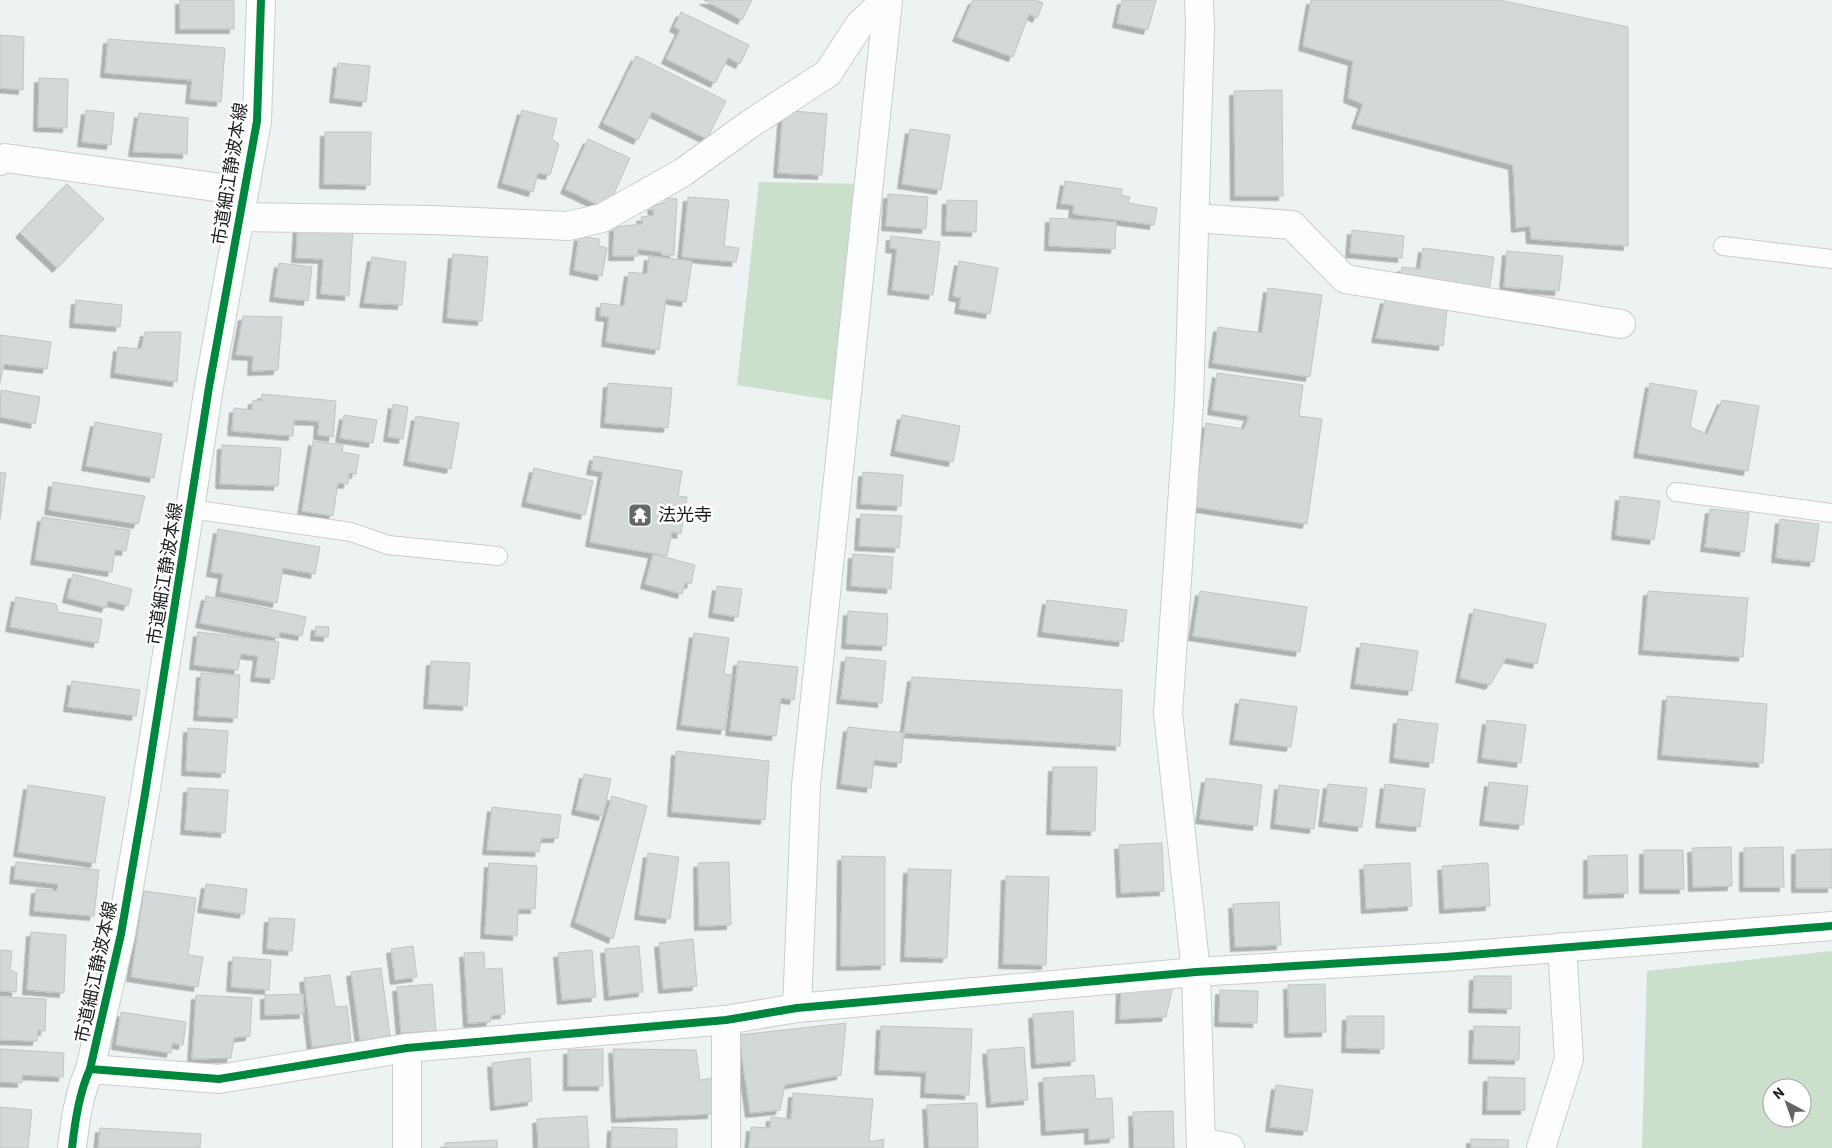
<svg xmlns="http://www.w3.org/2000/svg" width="1832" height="1148" font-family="Barlow,'Noto Sans JP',sans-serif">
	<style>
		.green { fill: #ccdecc; fill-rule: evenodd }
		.building { fill: #d3d9d9; stroke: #bfc5c5; filter: url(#shadow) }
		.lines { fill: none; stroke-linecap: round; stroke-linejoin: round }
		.service-casing { stroke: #c9cecd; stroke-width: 20 }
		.minor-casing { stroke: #c9cecd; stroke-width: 30 }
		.service { stroke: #fcfdfd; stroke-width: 18 }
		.minor { stroke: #fcfdfd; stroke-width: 28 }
		.cycleway-casing { stroke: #fff; stroke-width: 11 }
		.cycleway { stroke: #00873e; stroke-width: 8 }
		.labels { text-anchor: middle; stroke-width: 5; stroke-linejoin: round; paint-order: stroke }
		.street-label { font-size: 18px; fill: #191d1c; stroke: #fff }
		.poi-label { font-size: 18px; fill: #191d1c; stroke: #fff; text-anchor: start }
	</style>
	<defs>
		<filter id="shadow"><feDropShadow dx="-4.5" dy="4.5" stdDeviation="0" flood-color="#0004"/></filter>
	</defs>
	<rect width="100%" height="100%" fill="#ecf3f2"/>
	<g class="green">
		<path d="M759,182L869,184L837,401L737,385Z"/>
		<path d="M1832,951V1148H1642L1647,971ZM1772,1088H1802V1118H1772Z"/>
	</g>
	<g class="building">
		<rect x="180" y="0" width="54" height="29"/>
		<path d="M704,0H752L742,20Z"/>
		<path d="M973,0H1035L1043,3L1037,18L1029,14L1013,57L957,37Z"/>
		<path d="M1122,0H1156L1148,30L1117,23Z"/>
		<path d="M1311,0H1499L1628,27V246L1531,239L1530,226L1516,228L1513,165L1356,124L1363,104L1348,98L1353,61L1303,46Z"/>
		<path d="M681,12L749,45L740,64L728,58L715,83L666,59L680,30L674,27Z"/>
		<path d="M0,35L24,37L23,90L0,88Z"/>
		<path d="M108,39L225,48L221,102L190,99L192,80L105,73Z"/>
		<path d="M636,56L726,101L707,139L652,112L638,140L603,123Z"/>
		<path d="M338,63L370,66L366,102L334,98Z"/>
		<path d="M39,78L68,79L67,128L38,127Z"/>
		<path d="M1282,90L1283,196H1235L1234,91Z"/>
		<path d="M86,110L114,113L111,145L82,142Z"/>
		<path d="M522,110L557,119L552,139L559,144L550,175L538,173L533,192L502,183Z"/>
		<path d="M783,110L827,114L822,175L778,173Z"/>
		<path d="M139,113L188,118L187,154L133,152Z"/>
		<path d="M910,129L950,135L941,190L902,184Z"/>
		<path d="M325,132H371L370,185L324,184Z"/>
		<path d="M588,139L630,158L607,209L565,189Z"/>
		<path d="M1065,181L1122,189L1121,195L1130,197L1128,203L1157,208L1154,225L1073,214L1074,205L1061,204Z"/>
		<path d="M67,184L104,219L57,268L20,233Z"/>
		<path d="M888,194L928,197L926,229L886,226Z"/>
		<path d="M688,197L729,200L724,246L739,248L736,262L682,257Z"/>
		<path d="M667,198L677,199L674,255H662L661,252L638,249V256H613L614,227L643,224L641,217L654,215L652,206L665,203Z"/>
		<path d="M947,200L977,201L976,232L946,231Z"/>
		<path d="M1050,218L1116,222L1115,249L1049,246Z"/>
		<path d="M298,223L353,227L349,296L321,294L323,259L296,258Z"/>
		<path d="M1352,230L1404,236L1402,258L1350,253Z"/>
		<path d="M579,236L599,239V246L607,248L602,276L574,270Z"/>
		<path d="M891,236L940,242L933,295L892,290L897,249L890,248Z"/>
		<path d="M1423,248L1494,257L1489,293L1400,282L1402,267L1420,269Z"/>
		<path d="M1507,251L1563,256L1559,291L1504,287Z"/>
		<path d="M453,254L488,257L482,321L447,318Z"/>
		<path d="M649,256L692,261L686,302L666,299L659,350L606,342L609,317L600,316L601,303L624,306L629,272L647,274Z"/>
		<path d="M372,257L406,262L402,305L364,303Z"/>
		<path d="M959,261L998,268L990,314L959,309L961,298L953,296Z"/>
		<path d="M279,263L312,267L308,301L274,297Z"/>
		<path d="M1268,288L1322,295L1310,377L1213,363L1218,327L1262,333Z"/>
		<path d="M1385,299L1447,310L1443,346L1376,338Z"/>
		<path d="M76,300L122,305L120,327L74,323Z"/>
		<path d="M243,316L282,317L278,370L252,371L253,356L236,355Z"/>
		<path d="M145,332H181L177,382L115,373L118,347L141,349Z"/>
		<path d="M0,335L51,342L47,369L4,364L0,383Z"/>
		<path d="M1217,373L1303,385L1299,416L1322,419L1307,524L1194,507L1206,423L1244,429L1249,416L1212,410Z"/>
		<path d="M608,383L672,388L668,428L605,423Z"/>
		<path d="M1650,383L1697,391L1690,427L1707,434L1722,400L1759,406L1748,471L1638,453Z"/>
		<path d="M1,390L40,397L35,424L0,417Z"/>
		<path d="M262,394L336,401L333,437L318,435L319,421L294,420L293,436L232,431L234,408L252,410L253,400L262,401Z"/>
		<path d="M393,404L408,407L403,439L388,437Z"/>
		<path d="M344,415L377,420L373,443L340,438Z"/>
		<path d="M902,415L960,426L953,462L895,451Z"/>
		<path d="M416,416L459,423L451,469L408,461Z"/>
		<path d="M95,422L162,434L154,478L86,466Z"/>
		<path d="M313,441L343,445L342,452L359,455L356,474L349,473L348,484L338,483L333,516L302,511Z"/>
		<path d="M222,445L281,448L278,486L220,484Z"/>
		<path d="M594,456L682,471L678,496L687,497L681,534L672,532L667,556L590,542L603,472L591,470Z"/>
		<path d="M534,468L593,481L585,515L526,502Z"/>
		<path d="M0,472L6,473L0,519Z"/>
		<path d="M863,472L903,475L901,506L861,504Z"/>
		<path d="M53,482L145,496L138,524L49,510Z"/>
		<path d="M1620,496L1660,501L1654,540L1616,535Z"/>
		<path d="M1710,509L1749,513L1744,552L1705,547Z"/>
		<path d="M861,514L902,516L899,548L859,546Z"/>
		<path d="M42,517L130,530L126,551L115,550L112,572L35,560Z"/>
		<path d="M1780,519L1819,524L1814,562L1776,558Z"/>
		<path d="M218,529L320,547L315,574L283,568L277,603L220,592L223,574L211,572Z"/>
		<path d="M653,554L695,565L691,584L685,583L682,594L645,584Z"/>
		<path d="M853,554L893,557L891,589L851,586Z"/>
		<path d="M73,574L132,589L128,606L108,601L106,608L67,598Z"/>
		<path d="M717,586L742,589L738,617L713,613Z"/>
		<path d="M1200,591L1307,607L1300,652L1193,636Z"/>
		<path d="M1648,591L1748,598L1743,657L1643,650Z"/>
		<path d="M206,596L306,617L302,636L280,632L279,638L200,623Z"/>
		<path d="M16,597L56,604L58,612L102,619L98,643L10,627Z"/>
		<path d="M1047,600L1127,610L1123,642L1042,632Z"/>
		<path d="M1474,609L1546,624L1537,664L1506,658L1490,685L1460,678Z"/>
		<path d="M848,611L888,614L886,646L846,644Z"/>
		<path d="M316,626L329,627L328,637L315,636Z"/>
		<path d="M198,632L279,642L274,679L255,677L258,656L241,654L238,670L194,665Z"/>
		<path d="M694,633L729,638L724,674L732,675L725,730L681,725Z"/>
		<path d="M1361,643L1418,651L1412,691L1355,684Z"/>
		<path d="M846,657L886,661L882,703L841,699Z"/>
		<path d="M431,661L470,663L467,706L428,704Z"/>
		<path d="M738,661L798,667L794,700L781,698L776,736L730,731Z"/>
		<path d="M201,673L240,675L237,718L198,716Z"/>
		<path d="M912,677L1122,690L1120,746L904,733Z"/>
		<path d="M72,681L140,690L136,716L68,707Z"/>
		<path d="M1667,696L1767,704L1763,763L1662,755Z"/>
		<path d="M1240,699L1297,707L1291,747L1234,740Z"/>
		<path d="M1398,719L1438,724L1433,763L1394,758Z"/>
		<path d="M1487,720L1526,725L1521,763L1482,758Z"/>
		<path d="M848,727L904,733L901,763L874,760L871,788L841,784Z"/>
		<path d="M188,728L228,731L225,773L186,771Z"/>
		<path d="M676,751L769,761L765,820L672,812Z"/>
		<path d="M1053,767H1097L1095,831L1051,830Z"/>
		<path d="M584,774L611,779L603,816L576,810Z"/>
		<path d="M1206,778L1262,785L1257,826L1200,819Z"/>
		<path d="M1489,782L1528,786L1523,825L1484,821Z"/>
		<path d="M1328,784L1367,788L1362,827L1323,822Z"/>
		<path d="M1385,784L1425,789L1420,827L1380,823Z"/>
		<path d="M28,785L105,797L95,863L18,852Z"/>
		<path d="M1279,785L1319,790L1314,829L1275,824Z"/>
		<path d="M188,788L228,790L225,833L185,830Z"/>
		<path d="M612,796L647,806L613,939L575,922Z"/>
		<path d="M492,807L561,815L558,838H541L539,852L487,850Z"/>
		<path d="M1162,843L1164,891L1121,893L1119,845Z"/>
		<path d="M1731,847L1732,886L1693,887L1692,848Z"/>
		<path d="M1783,847L1784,887H1744V848Z"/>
		<path d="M1832,849V888H1796V850Z"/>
		<path d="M1644,850H1683L1684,889H1644Z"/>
		<path d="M648,853L679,857L670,919L639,915Z"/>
		<path d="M1627,855L1628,893L1588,894V856Z"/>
		<path d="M842,856L885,857V965L841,966Z"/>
		<path d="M16,862L99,870L94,916L34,911L36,889L57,891L58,884L14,879Z"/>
		<path d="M729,862L731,925L699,926L698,863Z"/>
		<path d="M489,863L537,866L535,909H518L517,936L485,934Z"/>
		<path d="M1410,863L1412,906L1366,909L1364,865Z"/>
		<path d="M1488,863L1490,906L1444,909L1442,866Z"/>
		<path d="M908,869L951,870L947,958L905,957Z"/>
		<path d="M1006,876L1049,877L1046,965L1003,964Z"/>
		<path d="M206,884L247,889L244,914L202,908Z"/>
		<path d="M144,891L196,898L188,955L203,957L198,987L131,977Z"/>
		<path d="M1279,902L1281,945L1235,947L1233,904Z"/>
		<path d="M269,918L295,919L292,951L267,949Z"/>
		<path d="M31,932L66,935L64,993L27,990Z"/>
		<path d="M693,939L697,986L663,989L659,943Z"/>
		<path d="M413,946L417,977L395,980L391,949Z"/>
		<path d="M639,946L643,992L609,996L605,949Z"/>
		<path d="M0,950L12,951L10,970L17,973L16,992L0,991Z"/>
		<path d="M592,950L596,997L562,1000L558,953Z"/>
		<path d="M484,952L485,969L502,968L505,1014L492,1015L490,1022L468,1023L464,953Z"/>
		<path d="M233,957L271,960L269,990L231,987Z"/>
		<path d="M381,968L390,1036L360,1041L351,972Z"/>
		<path d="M330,975L335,1007L347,1006L351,1042L312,1047L304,978Z"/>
		<path d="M1474,976H1511V1009L1473,1008Z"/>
		<path d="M432,984L436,1031L401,1033L397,987Z"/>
		<path d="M1325,984L1326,1032L1289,1033L1288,985Z"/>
		<path d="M1173,986L1166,1017L1120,1019L1121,988Z"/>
		<path d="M1220,990L1258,991L1257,1023L1219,1022Z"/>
		<path d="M303,994L304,1014L265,1015V995Z"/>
		<path d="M196,995L252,998L250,1036L234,1038L231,1058L192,1059Z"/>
		<path d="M0,997L46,999L45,1031L38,1030L37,1041L0,1040Z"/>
		<path d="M1073,1011L1075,1061L1036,1064L1033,1014Z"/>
		<path d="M121,1012L186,1022L183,1045L172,1043L171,1053L116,1045Z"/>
		<path d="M1347,1016H1384V1049L1346,1048Z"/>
		<path d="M846,1023L841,1075L785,1085L780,1110L750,1113L739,1035Z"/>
		<path d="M881,1026L972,1029L969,1095L925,1093L926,1072L879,1070Z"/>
		<path d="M1474,1026L1520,1027L1519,1060L1473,1059Z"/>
		<path d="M1024,1047L1028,1100L991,1103L987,1050Z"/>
		<path d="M0,1049L64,1053L63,1077L22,1075V1083L0,1082Z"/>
		<path d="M603,1049V1086H568V1050Z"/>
		<path d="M613,1049L696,1050L700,1080L713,1078L712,1114L616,1118Z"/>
		<path d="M530,1058L532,1101L495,1106L492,1063Z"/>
		<path d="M1094,1075L1096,1099L1112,1098L1114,1138L1089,1140V1128L1046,1131L1043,1078Z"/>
		<path d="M1488,1077L1525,1078V1110H1487Z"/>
		<path d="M1276,1085L1313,1090L1307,1131L1270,1127Z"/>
		<path d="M793,1093L873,1099L869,1142L884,1139L883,1148H749L751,1127L770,1128L771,1117L791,1119Z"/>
		<path d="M977,1103L978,1148H929L927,1105Z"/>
		<path d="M0,1107L32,1110L28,1148H0Z"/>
		<path d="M1173,1111L1174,1148H1134L1133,1112Z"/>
		<path d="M587,1116L589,1148H538L537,1119Z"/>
		<path d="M612,1127L677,1129V1148H611Z"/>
		<path d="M100,1128L201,1134L200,1148H98Z"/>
		<path d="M1471,1139L1509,1140L1508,1148H1471Z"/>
		<path d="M497,1140V1148H445V1143Z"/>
	</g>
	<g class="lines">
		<g class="service-casing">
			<g id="service">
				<path d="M1723,246L1832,259"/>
				<path d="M1676,492L1832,513"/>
				<path d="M190,509L351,532L388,545L498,556"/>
			</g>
		</g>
		<g class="minor-casing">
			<g id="minor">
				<path d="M1199,0L1200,26L1189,402L1168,713L1196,972L1201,1148"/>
				<path d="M0,161L5,158L244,191"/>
				<path d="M238,217L432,220L568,226L602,218L682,173L750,124L828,73L860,24L886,0"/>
				<path d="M1195,218L1292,225L1345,279L1621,324"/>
				<path d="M797,1008L806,785L888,0"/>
				<path d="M726,1020V1148"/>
				<path d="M407,1048V1148"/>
				<path d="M90,1069L219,1079L407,1048L726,1020L797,1008L1196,972L1445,957L1832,926"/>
				<path d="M1201,1142L1230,1148"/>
				<path d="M72,1148C75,1122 79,1093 90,1069L121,934L145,794L209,387L257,121L261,0"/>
				<path d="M1541,1148L1569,1059L1562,947"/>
			</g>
		</g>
		<use href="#service" class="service"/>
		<use href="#minor" class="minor"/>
		<g class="cycleway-casing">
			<g id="cycleway">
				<path d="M90,1069L219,1079L407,1048L726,1020L797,1008L1196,972L1445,957L1832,926"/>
				<path d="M72,1148C75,1122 79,1093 90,1069L121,934L145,794L209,387L257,121L261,0"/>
			</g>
		</g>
		<use href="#cycleway" class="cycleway"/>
	</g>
	<defs>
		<g id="temple-square" transform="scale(1.25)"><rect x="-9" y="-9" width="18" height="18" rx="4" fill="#636867" stroke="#fff"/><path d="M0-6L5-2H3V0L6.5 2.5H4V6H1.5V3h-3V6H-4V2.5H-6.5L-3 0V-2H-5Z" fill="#fff"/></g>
	</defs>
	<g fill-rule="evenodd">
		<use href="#temple-square" x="640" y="515"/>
	</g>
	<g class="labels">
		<g class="street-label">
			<text transform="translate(230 174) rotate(-81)" y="6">市道細江静波本線</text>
			<text transform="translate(165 574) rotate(-81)" y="6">市道細江静波本線</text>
			<text transform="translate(96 972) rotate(-78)" y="6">市道細江静波本線</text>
		</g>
		<g class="poi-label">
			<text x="658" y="521">法光寺</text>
		</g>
	</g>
	<g transform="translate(1787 1103) rotate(319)"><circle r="24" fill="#ffffff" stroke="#a3a5a4"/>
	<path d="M0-4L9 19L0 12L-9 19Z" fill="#636867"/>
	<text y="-8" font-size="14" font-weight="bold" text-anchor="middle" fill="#191d1c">N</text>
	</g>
</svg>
